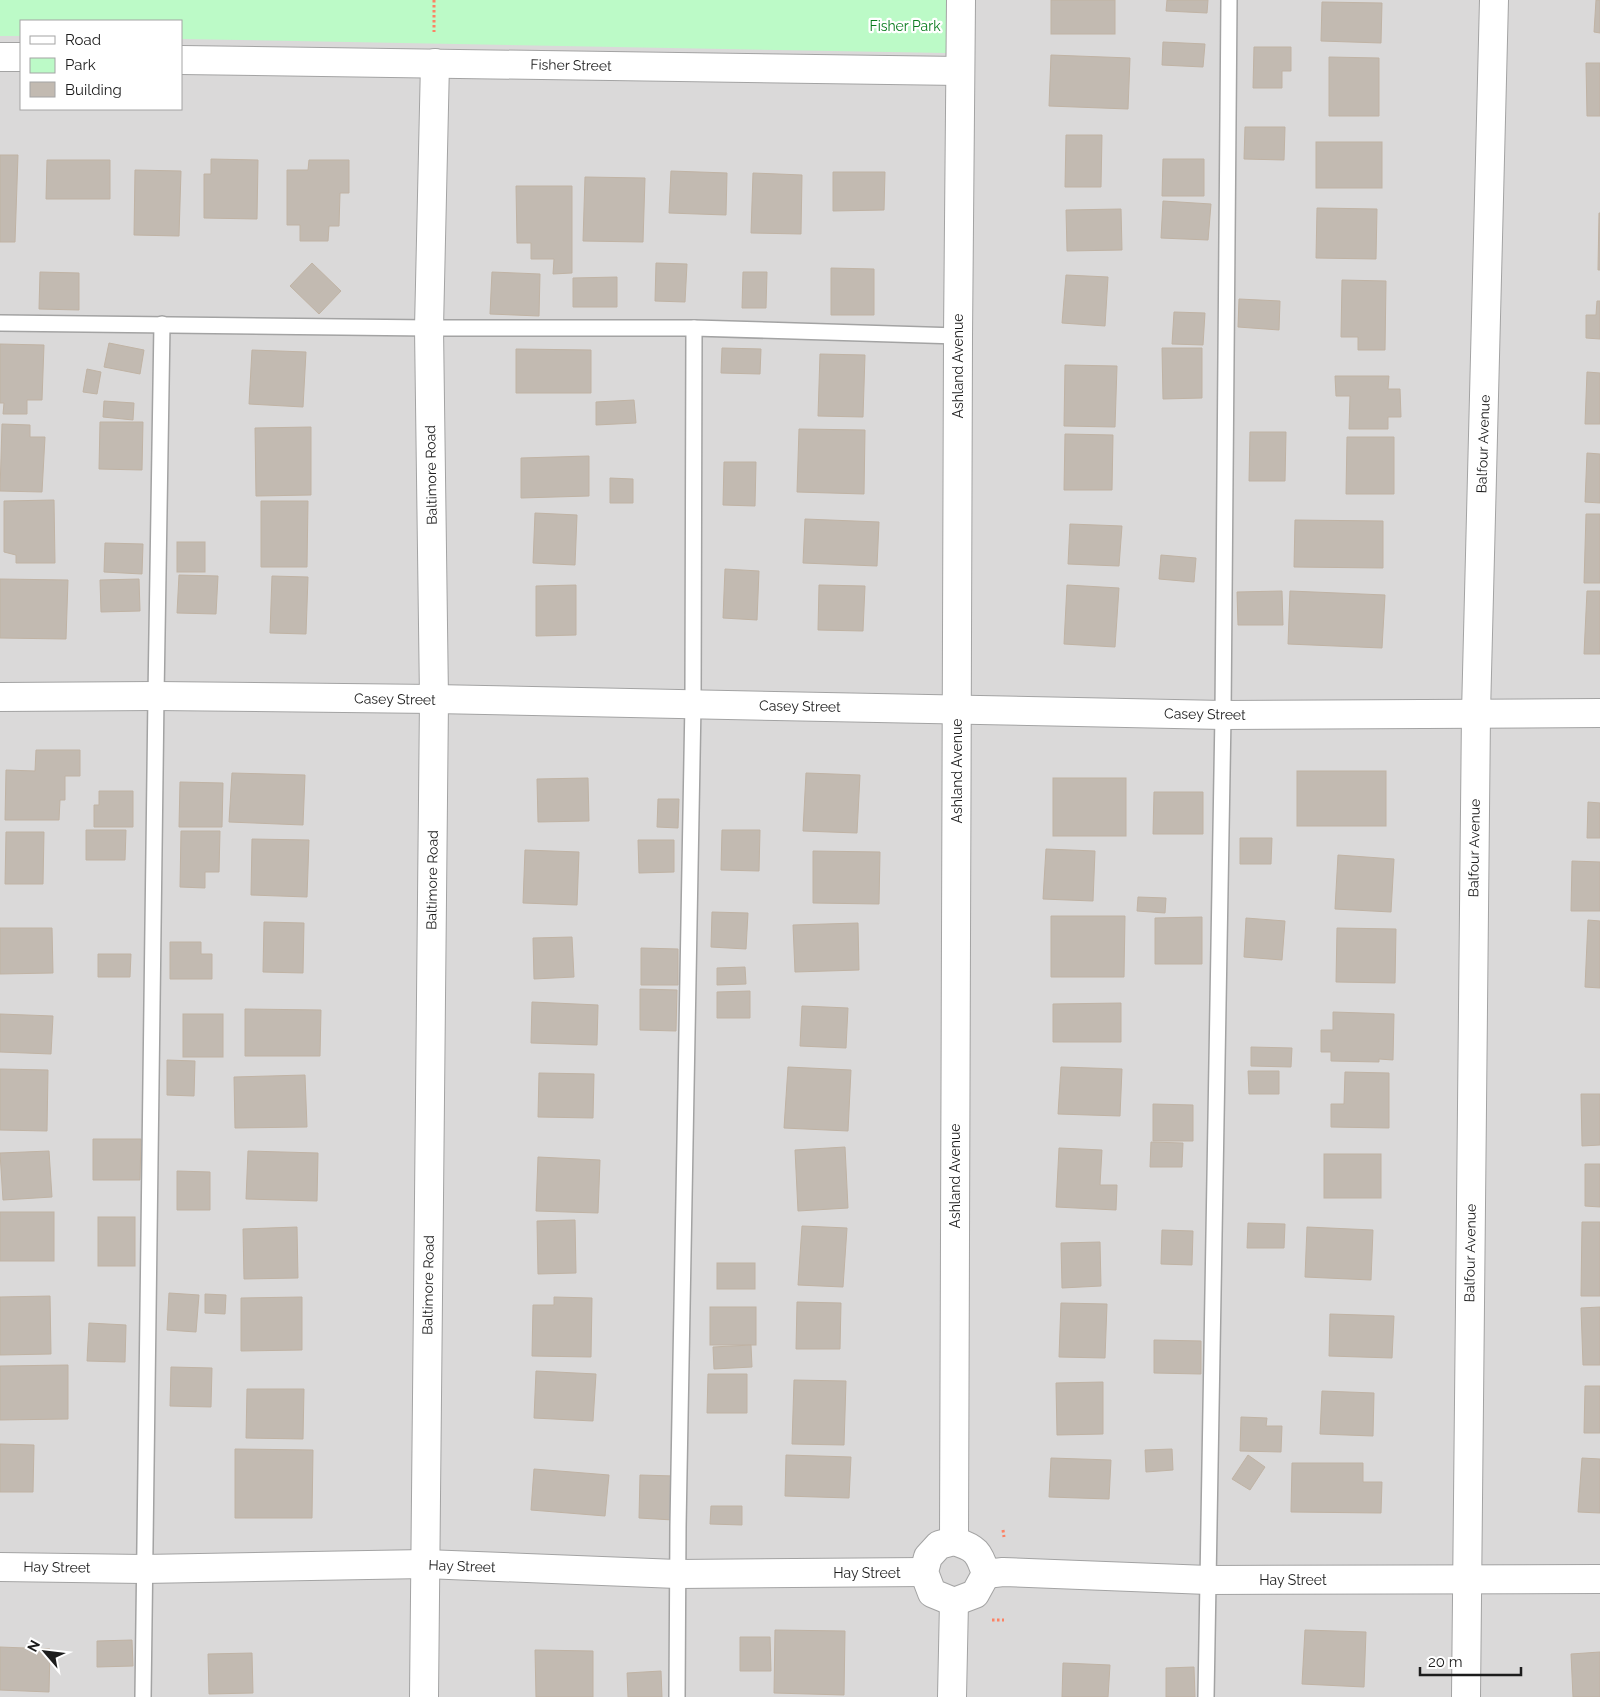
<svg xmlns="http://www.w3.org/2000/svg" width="1600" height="1697" font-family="Raleway,sans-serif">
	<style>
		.residential { fill: #dad9d9; fill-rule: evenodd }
		.park { fill: #bcfac7 }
		.building { fill: #c2bab1; stroke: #c0b3a4 }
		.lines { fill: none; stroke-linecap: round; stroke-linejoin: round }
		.lane-casing { stroke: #a3a3a3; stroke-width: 18 }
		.street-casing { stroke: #a3a3a3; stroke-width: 30 }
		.path { stroke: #fc8264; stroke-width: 3; stroke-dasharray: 2.5 2.5; stroke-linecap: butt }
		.lane { stroke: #fff; stroke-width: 15 }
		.street { stroke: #fff; stroke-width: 28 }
		.labels { text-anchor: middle; stroke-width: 4.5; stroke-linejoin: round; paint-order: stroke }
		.park-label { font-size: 14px; fill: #097b1d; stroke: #fff }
		.street-label { font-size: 14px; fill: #1c1c1c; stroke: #fff }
	</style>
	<rect width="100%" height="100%" fill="#eeebe2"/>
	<path class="residential" d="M0,0H1600V1697H0ZM21,21H181V109H21Z"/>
	<path class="park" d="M0,0H946V53L181,39V21H21V36H0Z"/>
	<g class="building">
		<rect x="1051" y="0" width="64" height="34"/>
		<path d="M1167,0H1208L1207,13L1166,11Z"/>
		<path d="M1596,0H1600V33L1594,32Z"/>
		<path d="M1322,2L1382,3L1381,43L1321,41Z"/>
		<path d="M1163,42L1205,44L1203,67L1162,65Z"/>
		<path d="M1254,47H1291V71H1282V88H1253Z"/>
		<path d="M1051,55L1130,58L1128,109L1049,106Z"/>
		<path d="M1329,57L1379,58V116H1329Z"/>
		<path d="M1586,63H1600V116H1587Z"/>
		<path d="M1245,127H1285L1284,160L1244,159Z"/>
		<path d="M1066,135H1102L1101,187H1065Z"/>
		<rect x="1316" y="142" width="66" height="46"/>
		<path d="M0,155H18L15,242H0Z"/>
		<path d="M211,159L258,160L257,219L204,218V174H211Z"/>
		<path d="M1163,159H1204V196H1162Z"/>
		<path d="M47,160H110V199H46Z"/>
		<path d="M309,160H349V193H340L339,226H329L328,241H300V225H287V170H308Z"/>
		<path d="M135,170L181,171L179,236L134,235Z"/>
		<path d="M671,171L727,173L726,215L669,213Z"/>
		<path d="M833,172H885L884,210L833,211Z"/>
		<path d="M753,173L802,175L801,234L751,233Z"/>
		<path d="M585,177L645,178L643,242L583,241Z"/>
		<path d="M516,186H572V273L553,274L554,259H531V243H517Z"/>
		<path d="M1163,201L1211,204L1208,240L1161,238Z"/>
		<path d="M1317,208L1377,209L1376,259L1316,258Z"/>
		<path d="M1121,209L1122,250L1067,251L1066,210Z"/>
		<path d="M1599,213H1600V270H1598Z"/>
		<path d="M312,263L341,291L319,314L290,286Z"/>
		<path d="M656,263L687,264L685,302L655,301Z"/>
		<path d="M831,268L874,269V315H831Z"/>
		<path d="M40,272L79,273V310L39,309Z"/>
		<path d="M492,272L540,274L539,316L490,314Z"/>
		<path d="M743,272H767L766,308H742Z"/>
		<path d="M1066,275L1108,277L1105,326L1062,323Z"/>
		<path d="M617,277V307H573V278Z"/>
		<path d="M1342,280L1386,281L1385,350H1358V337H1341Z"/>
		<path d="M1239,299L1280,301L1279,330L1238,327Z"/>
		<path d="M1597,301H1600V339L1586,338V315H1596Z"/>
		<path d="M1174,312L1205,313L1203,345L1172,344Z"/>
		<path d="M109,343L144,350L140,374L104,367Z"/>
		<path d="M0,344L44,345L42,400H27V414H3L4,403H0Z"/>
		<path d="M722,348L761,349L760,374L721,373Z"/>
		<path d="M1162,348H1202V398L1163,399Z"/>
		<path d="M516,349L591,350V393H516Z"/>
		<path d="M252,350L306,352L303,407L249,404Z"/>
		<path d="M820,354L865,355L863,417L818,416Z"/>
		<path d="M1065,365L1117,366L1115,427L1064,426Z"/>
		<path d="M87,369L101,372L97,394L83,392Z"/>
		<path d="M1587,372L1600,373V424H1585Z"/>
		<path d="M1335,376H1389L1388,389H1400L1401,417H1388V429H1349L1350,396H1336Z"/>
		<path d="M634,400L636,423L596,425V402Z"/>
		<path d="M104,401L134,403L133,420L103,417Z"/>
		<path d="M100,422H143L142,470L99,469Z"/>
		<path d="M2,424L30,425V437H45L42,492L0,491Z"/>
		<path d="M311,427V495L256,496L255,428Z"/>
		<path d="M799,429L865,430L864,494L797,492Z"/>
		<path d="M1250,432H1286L1285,481H1249Z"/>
		<path d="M1065,434L1113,435L1112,490H1064Z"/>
		<path d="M1347,437H1394V494H1346Z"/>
		<path d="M1587,453L1600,454V503L1585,502Z"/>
		<path d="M589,456V496L521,498V458Z"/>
		<path d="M724,462H756L755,506L723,505Z"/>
		<path d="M610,478L633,479V503H610Z"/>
		<path d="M54,500L55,563H16V555L4,552V501Z"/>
		<path d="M261,501H308L307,567H261Z"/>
		<path d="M535,513L577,515L575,565L533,563Z"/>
		<path d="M1586,514H1600V583H1584Z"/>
		<path d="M805,519L879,522L877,566L803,563Z"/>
		<path d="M1295,520L1383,521V568L1294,567Z"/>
		<path d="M1070,524L1122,526L1119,566L1068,564Z"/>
		<rect x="177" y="542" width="28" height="30"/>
		<path d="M105,543L143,544L142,574L104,572Z"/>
		<path d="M1161,555L1196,558L1194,582L1159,579Z"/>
		<path d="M725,569L759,571L757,620L723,618Z"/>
		<path d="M179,575L218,576L216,614L177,613Z"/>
		<path d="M272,576L308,577L306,634L270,633Z"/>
		<path d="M0,579L68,580L66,639L0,638Z"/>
		<path d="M139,579L140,611L101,612L100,580Z"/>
		<path d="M576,585V635L536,636V586Z"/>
		<path d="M819,585L865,586L863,631L818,630Z"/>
		<path d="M1067,585L1119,588L1115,647L1064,644Z"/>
		<path d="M1282,591L1283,625H1238L1237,592Z"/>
		<path d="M1290,591L1385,595L1382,648L1288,644Z"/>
		<path d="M1587,591H1600V654H1584Z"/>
		<path d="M36,750H80V776H65V800H60L59,820H5L6,770L35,771Z"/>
		<rect x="1297" y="771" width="89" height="55"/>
		<path d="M232,773L305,775L303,825L229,822Z"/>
		<path d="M806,773L860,775L857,833L803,831Z"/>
		<path d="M588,778L589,821L538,822L537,779Z"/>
		<rect x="1053" y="778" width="73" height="58"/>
		<path d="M180,782L223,783L222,827H179Z"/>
		<path d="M99,791H133V827H94V805H99Z"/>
		<path d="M1154,792H1203V834H1153Z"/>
		<path d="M658,799H679L678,828L657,827Z"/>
		<path d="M1588,802L1600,803V838H1587Z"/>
		<path d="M86,830H126L125,860H86Z"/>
		<path d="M722,830H760L759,871L721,870Z"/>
		<path d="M181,831H220L219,872H205V888L180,887Z"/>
		<path d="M6,832H44L43,884H5Z"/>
		<path d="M1240,838H1272L1271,864H1240Z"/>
		<path d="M252,839L309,840L307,897L251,895Z"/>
		<path d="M638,840H674V872L639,873Z"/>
		<path d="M1046,849L1095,851L1093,901L1043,899Z"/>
		<path d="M525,850L579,852L577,905L523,903Z"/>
		<path d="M813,851L880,852L879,904L813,903Z"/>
		<path d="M1338,855L1394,859L1391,912L1335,909Z"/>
		<path d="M1572,861L1600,862V911H1571Z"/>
		<path d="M1138,897L1166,898L1165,913L1137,911Z"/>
		<path d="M712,912L748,913L746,949L711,947Z"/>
		<path d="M1051,916H1125L1124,977H1051Z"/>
		<path d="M1202,917V964H1155V918Z"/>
		<path d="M1246,918L1285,921L1282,960L1244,957Z"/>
		<path d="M1588,920L1600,921V988L1585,987Z"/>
		<path d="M264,922L304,923L303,973L263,972Z"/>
		<path d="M858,923L859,970L795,972L793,925Z"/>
		<path d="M0,928H52L53,973L0,974Z"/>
		<path d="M1337,928L1396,929L1395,983L1336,982Z"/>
		<path d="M572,937L574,977L534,979L533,938Z"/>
		<path d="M170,942H201V954H212V979H170Z"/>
		<path d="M641,948L678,949V985H641Z"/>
		<path d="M98,954H131L130,977H98Z"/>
		<path d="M745,967L746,984L717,985V968Z"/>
		<path d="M640,989L677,990L676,1031L640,1030Z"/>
		<path d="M750,991V1018H717V992Z"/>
		<path d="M532,1002L598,1005L597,1045L531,1043Z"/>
		<path d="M1121,1003V1042H1053V1004Z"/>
		<path d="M802,1006L848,1008L846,1048L800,1046Z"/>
		<path d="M245,1009L321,1010L320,1056H245Z"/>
		<path d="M1333,1012L1394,1014L1393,1060L1379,1059V1062L1331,1061V1052H1321V1030H1333Z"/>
		<path d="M0,1014L53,1016L51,1054L0,1052Z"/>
		<rect x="183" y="1014" width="40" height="43"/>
		<path d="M1251,1047L1292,1048L1291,1067L1251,1066Z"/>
		<path d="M167,1060L195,1061L194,1096L167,1095Z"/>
		<path d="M788,1067L851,1070L848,1131L784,1128Z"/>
		<path d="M1061,1067L1122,1069L1120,1116L1058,1114Z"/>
		<path d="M0,1069L48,1070L47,1131L0,1130Z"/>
		<path d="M1248,1071H1279V1094H1249Z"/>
		<path d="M1345,1072L1389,1073V1128L1331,1127V1104H1344Z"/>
		<path d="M539,1073L594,1074L593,1118L538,1117Z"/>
		<path d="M305,1075L307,1127L235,1128L234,1077Z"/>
		<path d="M1581,1094H1600V1145L1582,1146Z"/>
		<path d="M1153,1104L1193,1105V1141H1153Z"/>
		<path d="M93,1139H141L140,1180H93Z"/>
		<path d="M1151,1142L1183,1143L1182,1167H1150Z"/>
		<path d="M845,1147L848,1208L798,1211L795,1150Z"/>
		<path d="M1059,1148L1102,1150L1100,1185H1117L1116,1210L1056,1207Z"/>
		<path d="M49,1151L52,1197L3,1200L0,1153Z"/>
		<path d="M248,1151L318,1153L317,1201L246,1199Z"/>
		<rect x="1324" y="1154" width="57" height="44"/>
		<path d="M538,1157L600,1160L598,1213L536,1211Z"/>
		<path d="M1585,1164H1600V1207L1585,1206Z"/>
		<path d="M177,1171L210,1172V1210H177Z"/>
		<rect x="0" y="1212" width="54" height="49"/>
		<rect x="98" y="1217" width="37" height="49"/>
		<path d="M575,1220L576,1273L538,1274L537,1221Z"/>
		<path d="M1582,1222H1600V1296H1581Z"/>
		<path d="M1248,1223L1285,1224L1284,1248H1247Z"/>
		<path d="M802,1226L847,1228L843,1287L798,1285Z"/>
		<path d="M297,1227L298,1278L244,1279L243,1229Z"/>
		<path d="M1307,1227L1373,1230L1371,1280L1305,1277Z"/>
		<path d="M1162,1230L1193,1231L1192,1265L1161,1264Z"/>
		<path d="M1100,1242L1101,1286L1062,1288L1061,1243Z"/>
		<rect x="717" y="1263" width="38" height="26"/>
		<path d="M169,1293L199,1295L196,1332L167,1330Z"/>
		<path d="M205,1294L226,1295L225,1314L205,1313Z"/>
		<path d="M50,1296L51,1354L0,1355V1297Z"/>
		<path d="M302,1297V1350L241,1351V1298Z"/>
		<path d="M554,1297L592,1298L591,1357L532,1356L533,1305H554Z"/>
		<path d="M797,1302L841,1303L840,1349H796Z"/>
		<path d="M1061,1303L1107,1304L1105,1358L1059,1357Z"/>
		<rect x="710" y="1307" width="46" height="38"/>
		<path d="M1600,1307V1365H1583L1581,1308Z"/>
		<path d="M1330,1314L1394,1316L1392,1358L1329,1356Z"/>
		<path d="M89,1323L126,1325L125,1362L87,1361Z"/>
		<path d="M1154,1340L1201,1341V1374L1154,1373Z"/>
		<path d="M751,1345L752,1367L714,1369L713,1347Z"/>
		<path d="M68,1365V1419L0,1420V1366Z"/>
		<path d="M171,1367L212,1368L211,1407L170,1406Z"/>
		<path d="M536,1371L596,1374L593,1421L534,1418Z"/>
		<path d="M708,1374H747V1413H707Z"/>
		<path d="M794,1380L846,1381L844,1445L792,1444Z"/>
		<path d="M1103,1382V1434L1057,1435L1056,1383Z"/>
		<path d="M1585,1386H1600V1433H1584Z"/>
		<path d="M247,1389H304L303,1439L246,1438Z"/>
		<path d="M1322,1391L1374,1393L1373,1436L1320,1434Z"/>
		<path d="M1241,1417L1267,1418L1266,1426H1282L1281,1452L1240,1451Z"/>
		<path d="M0,1444L34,1445L33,1492H0Z"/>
		<path d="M235,1449L313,1450L312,1518H235Z"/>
		<path d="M1172,1449L1173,1470L1146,1472L1145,1450Z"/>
		<path d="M786,1455L851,1457L849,1498L785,1496Z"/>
		<path d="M1248,1455L1265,1467L1250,1490L1232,1479Z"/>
		<path d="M1051,1458L1111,1460L1109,1499L1049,1497Z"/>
		<path d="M1582,1458L1600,1459V1513L1578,1512Z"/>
		<path d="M1292,1463H1363V1482H1382L1381,1513L1291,1512Z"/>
		<path d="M534,1469L609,1475L605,1516L531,1510Z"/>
		<path d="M640,1475L674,1476L673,1520L639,1518Z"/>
		<path d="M711,1506H742V1525L710,1524Z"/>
		<path d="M775,1630L845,1631L844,1695L774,1693Z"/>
		<path d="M1305,1630L1366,1632L1364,1687L1302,1684Z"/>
		<path d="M740,1637H770L771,1671H740Z"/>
		<path d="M132,1640L133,1666L97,1667V1641Z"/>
		<path d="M0,1647L50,1649L49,1692L0,1690Z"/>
		<path d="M535,1650L593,1651V1697H536Z"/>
		<path d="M1600,1652V1697H1573L1571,1654Z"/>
		<path d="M252,1653L253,1693L209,1694L208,1654Z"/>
		<path d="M1063,1663L1110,1665L1108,1697H1062Z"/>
		<path d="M1194,1667L1195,1697H1166V1668Z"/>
		<path d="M661,1671L662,1697H628L627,1673Z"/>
	</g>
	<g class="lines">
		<g class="lane-casing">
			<g id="lane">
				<path d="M0,323L429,328H694L958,336"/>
				<path d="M143,1697L156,696L162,324"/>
				<path d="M677,1697L678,1527L693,703L694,328"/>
				<path d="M1206,1697L1223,715L1229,0"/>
			</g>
		</g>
		<g class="street-casing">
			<g id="street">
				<path d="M0,57H21"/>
				<path d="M181,60L960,71"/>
				<path d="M0,697L156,696L434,699L1223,715L1600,713"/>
				<path d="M954,1541L958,336L961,0"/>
				<path d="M954,1541C976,1548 979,1552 986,1574L975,1594L954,1602L932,1593L924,1572L928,1557L939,1545Z"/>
				<path d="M0,1567L143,1569L425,1564L677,1574L924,1572"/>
				<path d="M986,1574L1003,1572L1208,1580L1600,1579"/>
				<path d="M424,1697L434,699L429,328L435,63"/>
				<path d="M952,1697L954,1602"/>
				<path d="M1466,1697L1476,713L1494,0"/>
			</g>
		</g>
		<g class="path">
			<path d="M434,0V32"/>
			<path d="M1003,1530L1004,1537"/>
			<path d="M992,1620H1004"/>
		</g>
		<use href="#lane" class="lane"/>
		<use href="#street" class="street"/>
	</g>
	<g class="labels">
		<g class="park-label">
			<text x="905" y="31">Fisher Park</text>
		</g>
		<g class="street-label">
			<text transform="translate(571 65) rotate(1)" y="5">Fisher Street</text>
			<text transform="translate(958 366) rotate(-90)" y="5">Ashland Avenue</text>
			<text transform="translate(1483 444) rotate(-88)" y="5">Balfour Avenue</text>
			<text transform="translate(431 475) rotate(-91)" y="5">Baltimore Road</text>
			<text transform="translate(395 699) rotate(1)" y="5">Casey Street</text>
			<text transform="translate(800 706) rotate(1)" y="5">Casey Street</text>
			<text transform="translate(1205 714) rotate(1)" y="5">Casey Street</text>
			<text transform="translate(957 771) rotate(-90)" y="5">Ashland Avenue</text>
			<text transform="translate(1474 848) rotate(-89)" y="5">Balfour Avenue</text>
			<text transform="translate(432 880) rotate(-89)" y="5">Baltimore Road</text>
			<text transform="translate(955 1176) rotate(-90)" y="5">Ashland Avenue</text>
			<text transform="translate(1470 1253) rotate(-89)" y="5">Balfour Avenue</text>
			<text transform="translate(428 1285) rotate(-89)" y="5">Baltimore Road</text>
			<text transform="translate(462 1566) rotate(2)" y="5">Hay Street</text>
			<text transform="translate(57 1567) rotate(1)" y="5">Hay Street</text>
			<text x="867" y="1578">Hay Street</text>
			<text x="1293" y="1585">Hay Street</text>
		</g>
	</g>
	<rect x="20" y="20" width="162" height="90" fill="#ffffff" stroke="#a4a4a4"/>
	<rect x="30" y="36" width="25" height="8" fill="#ffffff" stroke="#a4a4a4"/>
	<text x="65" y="45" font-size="15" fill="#1c1c1c">Road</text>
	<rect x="30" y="58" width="25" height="15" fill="#bcfac7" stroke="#a4a4a4"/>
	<text x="65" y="70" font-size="15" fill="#1c1c1c">Park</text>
	<rect x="30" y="82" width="25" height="15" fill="#c2bab1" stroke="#a4a4a4"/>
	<text x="65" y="95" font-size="15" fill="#1c1c1c">Building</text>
	<g transform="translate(45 1652) rotate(298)" stroke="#ffffff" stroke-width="4" paint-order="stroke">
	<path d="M0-4L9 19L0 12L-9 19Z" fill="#1c1c1c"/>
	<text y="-8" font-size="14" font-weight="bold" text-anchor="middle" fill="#1c1c1c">N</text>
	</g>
	<path d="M1420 1667v8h101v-8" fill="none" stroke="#1c1c1c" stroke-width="2.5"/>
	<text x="1428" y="1667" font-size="15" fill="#1c1c1c" stroke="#ffffff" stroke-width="4" paint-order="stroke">20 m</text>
</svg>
